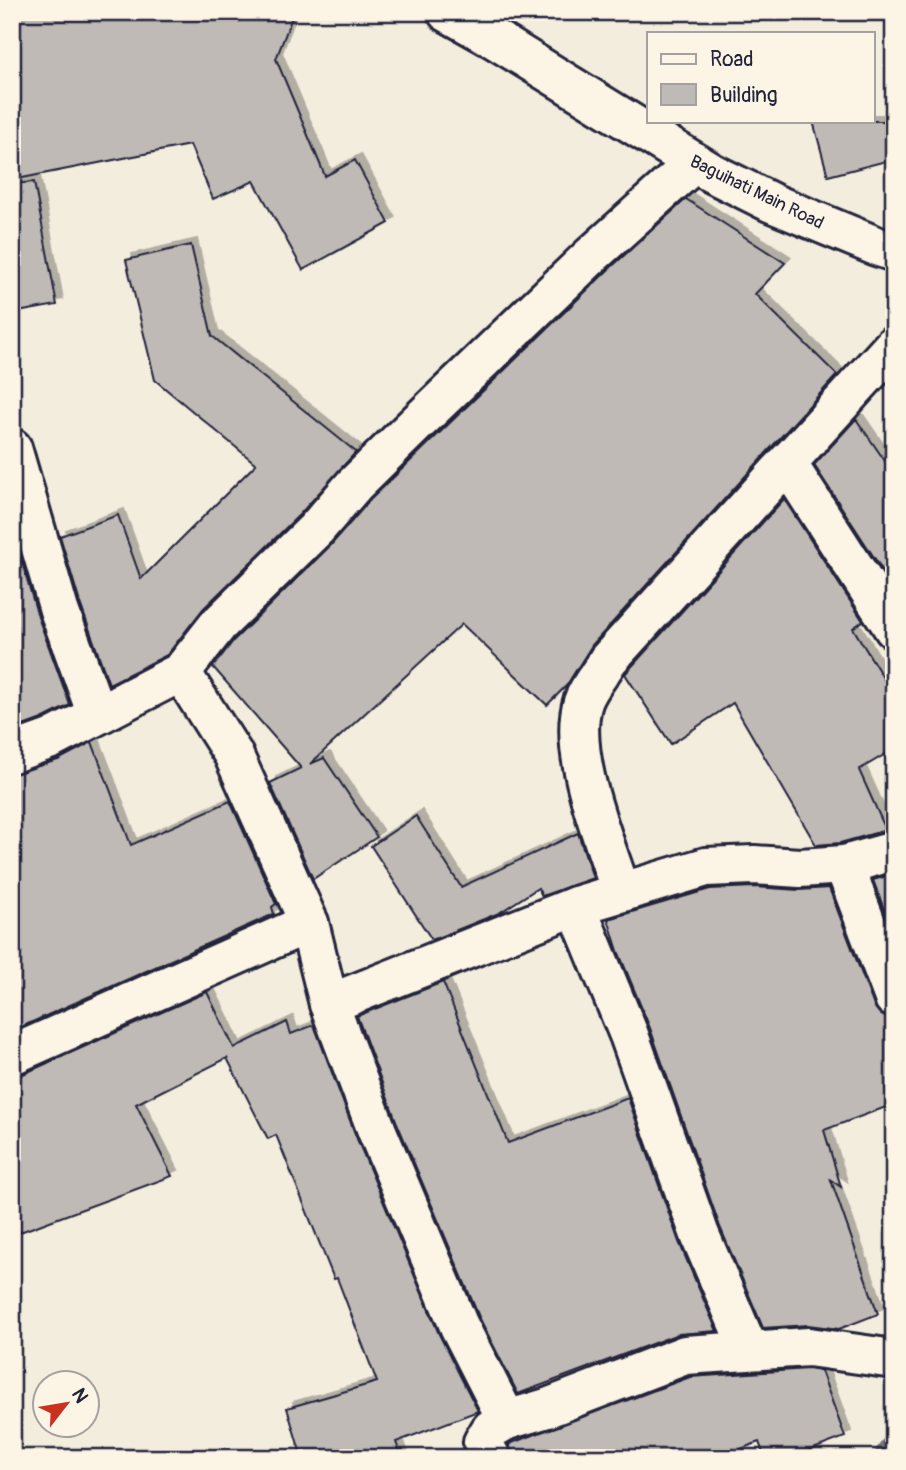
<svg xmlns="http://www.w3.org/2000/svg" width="906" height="1470" font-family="Pangolin,sans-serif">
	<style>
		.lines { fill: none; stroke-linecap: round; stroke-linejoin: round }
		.stream { stroke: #75727b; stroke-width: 16 }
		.building { fill: #bfbab6; stroke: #22223b; stroke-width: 2; filter: url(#shadow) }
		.minor-casing { stroke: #22223b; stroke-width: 44 }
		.minor { stroke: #fcf5e5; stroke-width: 38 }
		.labels { text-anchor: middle; stroke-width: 5; stroke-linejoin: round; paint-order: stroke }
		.street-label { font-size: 18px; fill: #22223b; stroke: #fcf5e5 }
	</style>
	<defs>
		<filter id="shadow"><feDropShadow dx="6" dy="-6" stdDeviation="0" flood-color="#0004"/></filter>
	</defs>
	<rect width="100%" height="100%" fill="#f3edde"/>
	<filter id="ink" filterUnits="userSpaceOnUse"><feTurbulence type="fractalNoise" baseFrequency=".0143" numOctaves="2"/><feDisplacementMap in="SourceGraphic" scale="14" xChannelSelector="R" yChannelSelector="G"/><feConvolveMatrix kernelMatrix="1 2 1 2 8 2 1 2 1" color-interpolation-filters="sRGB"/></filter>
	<g filter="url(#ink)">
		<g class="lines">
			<path class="stream" d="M880,1458L894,1437"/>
		</g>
		<g class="building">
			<path d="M12,12H294L276,59L325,176L355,160L389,223L303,270L254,181L213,199L190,145L12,180Z"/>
			<path d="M813,121H894V159L828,176Z"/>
			<path d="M34,182L57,305L12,313V184Z"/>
			<path d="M686,199L785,263L755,294L837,375L592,645L567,685L547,705L462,624L310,764L324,758L377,837L313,879L270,783L301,768L213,667L234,640L331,545L370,500L607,271Z"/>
			<path d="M191,245L212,336L356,452L300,514L203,609L167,655L109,684L80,603L60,536L118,515L141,579L256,464L155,380L126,260Z"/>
			<path d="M856,419L894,474V588L814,465Z"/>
			<path d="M784,499L863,621L853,628L894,696V749L859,770L886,830L840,843L816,845L733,703L671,744L625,674Z"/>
			<path d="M19,552L38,617L70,705L42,719L12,730V555Z"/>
			<path d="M92,742L131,845L230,801L276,904L272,907L274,914L12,1031V774L58,760Z"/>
			<path d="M416,816L461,887L578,833L593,878L542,896L538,888L499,913L432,940L371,846Z"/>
			<path d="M894,874V935L873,880Z"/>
			<path d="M754,887L799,890L829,888L874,1006L881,1015L894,1019V1104L824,1130L841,1187L831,1180L878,1314L839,1329L808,1325L763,1328L720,1227L650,1028L618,951L608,919L710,889Z"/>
			<path d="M443,982L508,1143L628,1098L679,1242L717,1331L678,1334L518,1394L479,1317L397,1123L357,1016Z"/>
			<path d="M207,992L234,1048L287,1022L291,1034L314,1025L357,1139L439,1334L478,1411L396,1442L402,1458H302L287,1408L377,1382L337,1278L334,1279L276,1135L268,1139L227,1058L136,1104L172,1176L12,1235V1076L21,1075Z"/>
			<path d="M808,1369L821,1371L845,1437L790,1458H765L759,1442L717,1458H513L509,1444L690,1377Z"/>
		</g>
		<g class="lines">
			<g class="minor-casing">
				<g id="minor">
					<path d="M447,12L493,38L712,173L772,203L876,246L894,252"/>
					<path d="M12,448L59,610L97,715"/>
					<path d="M787,463L894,629"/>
					<path d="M181,672L233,754L309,923L329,1004L377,1131L459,1326L507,1420"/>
					<path d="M12,753L51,739L181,672L218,625L316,529L354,485L416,424L592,255L694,163"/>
					<path d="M844,865L894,998"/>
					<path d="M621,892C605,842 567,752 583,702C588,687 601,673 608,660L894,345"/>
					<path d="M576,906L629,1035L700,1235L749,1350"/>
					<path d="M329,1004L576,906L706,867L754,865L800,868L844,865L894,851"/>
					<path d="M12,1055L309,923"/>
					<path d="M491,1458L483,1442L491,1429L507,1420L547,1408L685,1355L809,1347L894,1359"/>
				</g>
			</g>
			<use href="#minor" class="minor"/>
		</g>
	</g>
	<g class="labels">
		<g class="street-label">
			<text transform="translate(757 192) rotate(26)" y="6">Baguihati Main Road</text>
		</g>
	</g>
	<rect width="906" height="1470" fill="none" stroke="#fcf5e5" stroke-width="42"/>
	<rect x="21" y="21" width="864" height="1428" fill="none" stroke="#22223b" stroke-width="2.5" filter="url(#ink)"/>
	<rect x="647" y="32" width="228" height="91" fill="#fcf5e5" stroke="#a5a1a1" stroke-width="2"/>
	<rect x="661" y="54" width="35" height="10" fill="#fcf5e5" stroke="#a5a1a1" stroke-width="2"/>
	<text x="710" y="66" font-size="21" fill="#22223b">Road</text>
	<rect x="661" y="84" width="35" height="21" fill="#bfbab6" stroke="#a5a1a1" stroke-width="2"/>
	<text x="710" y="102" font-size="21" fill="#22223b">Building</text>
	<g transform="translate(66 1404) rotate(59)"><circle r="33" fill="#fcf5e5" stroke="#a5a1a1" stroke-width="2"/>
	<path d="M0-5L12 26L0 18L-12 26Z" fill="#c8321e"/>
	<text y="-10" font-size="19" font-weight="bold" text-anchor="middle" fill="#22223b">N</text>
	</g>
</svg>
